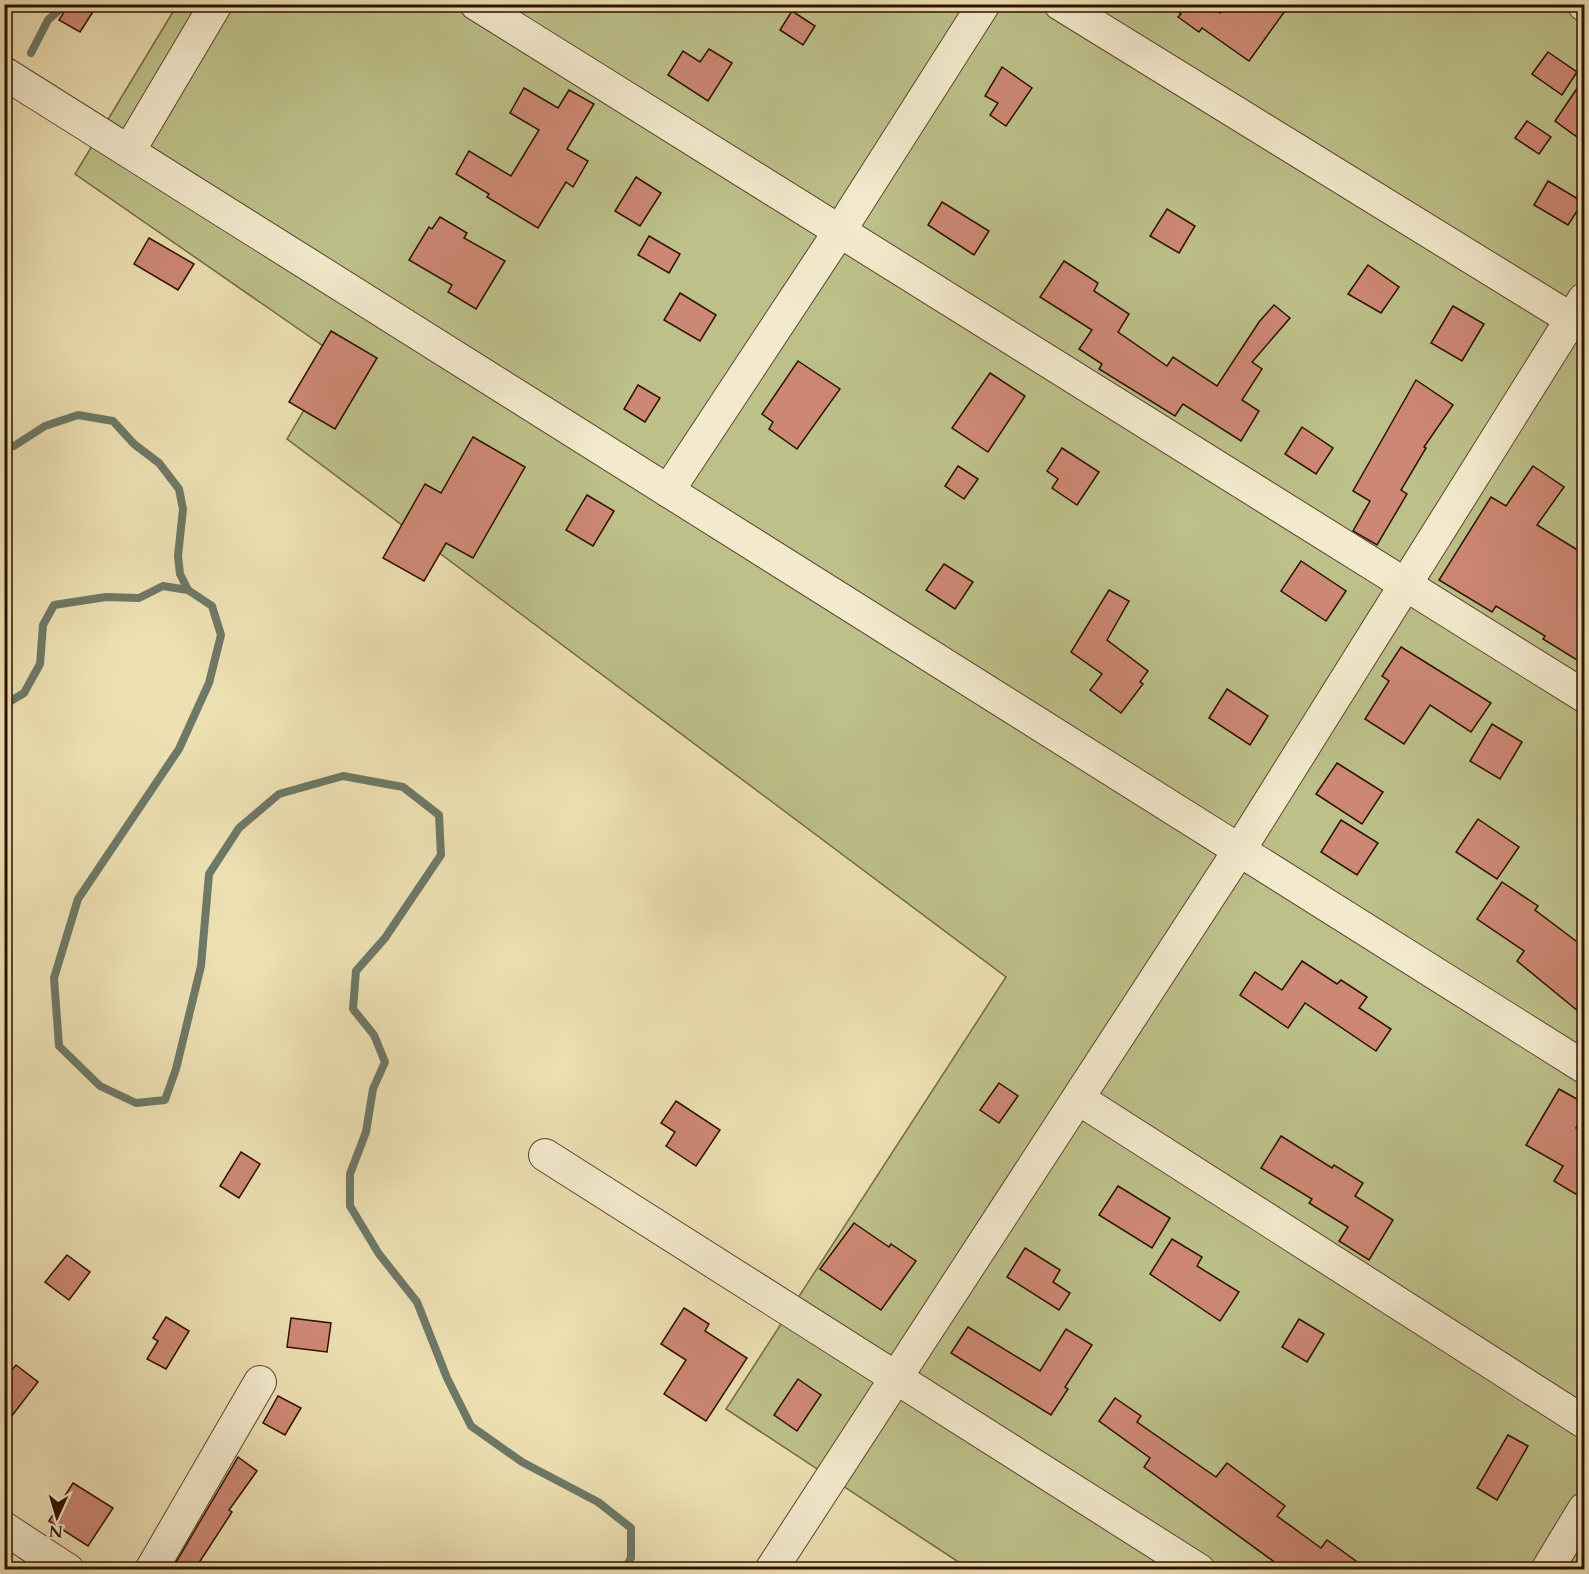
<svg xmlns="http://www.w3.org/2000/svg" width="1589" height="1574" font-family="Cardo,serif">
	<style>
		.green { fill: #bdc089; stroke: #756844; stroke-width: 1.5 }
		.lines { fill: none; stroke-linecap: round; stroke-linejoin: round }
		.stream { stroke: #6e7865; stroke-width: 8 }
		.building { fill: #cd8875; stroke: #2d1100; stroke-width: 1.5 }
		.street-casing { stroke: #5d442c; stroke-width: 34 }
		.street { stroke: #f3eacd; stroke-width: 32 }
	</style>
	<rect width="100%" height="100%" fill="#ecdfb2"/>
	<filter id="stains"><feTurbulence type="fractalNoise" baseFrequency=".00333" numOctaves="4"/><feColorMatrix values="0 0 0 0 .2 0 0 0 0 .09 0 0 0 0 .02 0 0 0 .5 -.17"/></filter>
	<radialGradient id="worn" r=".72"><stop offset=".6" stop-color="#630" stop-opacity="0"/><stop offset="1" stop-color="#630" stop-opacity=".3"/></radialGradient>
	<path class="green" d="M177,5H1584V1569H969L726,1409L1006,977L287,439L336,355L75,174Z"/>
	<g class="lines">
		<g class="stream">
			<path d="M31,53L48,20L66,4"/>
			<path d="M4,100L9,92"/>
			<path d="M4,447L14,446L45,426L78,415L113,421L134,444L159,463L179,489L183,509L178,556L180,574L188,590"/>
			<path d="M4,705L24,693L40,664L43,625L54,605L106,597L139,598L163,586L188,590L212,606L221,635L209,683L179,749L78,899L54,978L59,1046L100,1086L136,1103L165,1100L176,1069L201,966L209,874L239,828L279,794L343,776L403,787L439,815L441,855L385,938L356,971L353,1009L374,1035L385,1062L373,1089L366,1132L350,1174V1206L379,1254L417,1302L447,1378L471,1426L522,1462L598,1502L631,1528V1558L624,1570"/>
		</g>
	</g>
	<g class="building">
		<path d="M69,4H98L80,32L59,20Z"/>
		<path d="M1168,4H1219L1215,9L1220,13L1226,4H1290L1249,61L1202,28L1199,32L1178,17L1181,14Z"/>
		<path d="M792,11L815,26L803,45L780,30Z"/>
		<path d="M709,49L732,63L708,101L668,75L683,51L700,62Z"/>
		<path d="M1548,52L1577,72L1562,95L1532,74Z"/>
		<path d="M1002,67L1032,88L1006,126L990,115L998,103L985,96Z"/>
		<path d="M1584,78V142L1555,121Z"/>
		<path d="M524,88L558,108L569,90L594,104L567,149L588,161L573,187L566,182L538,228L487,197L489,194L456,174L469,151L511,176L539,130L510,113Z"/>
		<path d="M1527,121L1551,137L1539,154L1515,138Z"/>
		<path d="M636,177L661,193L640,226L615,211Z"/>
		<path d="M1548,181L1583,202L1568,225L1534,205Z"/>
		<path d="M942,202L989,231L974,255L928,225Z"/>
		<path d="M1167,209L1195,226L1179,253L1150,236Z"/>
		<path d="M440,217L467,233L464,238L505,261L476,309L448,292L452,285L409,260L429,227L432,229Z"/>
		<path d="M649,236L680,254L669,273L638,255Z"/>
		<path d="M149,238L194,264L178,290L134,264Z"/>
		<path d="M1064,261L1098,283L1094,291L1129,314L1118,332L1167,366L1173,357L1217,386L1259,322L1274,305L1290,318L1252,362L1262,369L1242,400L1259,411L1241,441L1183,404L1175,416L1099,369L1102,364L1079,349L1092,330L1040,297Z"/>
		<path d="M1368,265L1399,287L1381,313L1348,294Z"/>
		<path d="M680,293L716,315L700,341L664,320Z"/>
		<path d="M1453,306L1484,324L1462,361L1431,343Z"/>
		<path d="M331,331L377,358L335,429L289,402Z"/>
		<path d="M798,361L840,389L797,449L769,429L773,422L762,414Z"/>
		<path d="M990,373L1025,396L988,452L952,428Z"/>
		<path d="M1416,380L1453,405L1424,447L1426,448L1401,490L1407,494L1377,545L1353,531L1370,501L1353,491Z"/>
		<path d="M638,385L660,398L645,422L624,409Z"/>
		<path d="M1302,427L1333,448L1316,474L1285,454Z"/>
		<path d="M473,437L525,467L473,558L446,543L424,581L383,558L425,484L441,493Z"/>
		<path d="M1062,448L1099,472L1077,505L1052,488L1058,479L1047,471Z"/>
		<path d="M958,466L978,479L964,499L945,486Z"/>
		<path d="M1533,466L1564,487L1537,525L1584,554V648L1577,660L1543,639L1545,636L1496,606L1492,612L1439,580L1491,497L1506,506Z"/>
		<path d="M587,495L614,511L593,546L566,530Z"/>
		<path d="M1301,561L1346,591L1326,621L1281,591Z"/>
		<path d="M944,564L973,582L955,609L926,590Z"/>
		<path d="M1109,590L1129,601L1107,640L1148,671L1140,682L1143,684L1121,713L1090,690L1102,674L1071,652Z"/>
		<path d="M1401,647L1491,703L1471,732L1430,705L1404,744L1365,719L1389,681L1382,676Z"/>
		<path d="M1227,689L1268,716L1250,745L1209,718Z"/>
		<path d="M1492,724L1522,742L1500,779L1470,761Z"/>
		<path d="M1337,763L1383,792L1362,824L1316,794Z"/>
		<path d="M1478,819L1519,847L1497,879L1456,852Z"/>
		<path d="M1341,820L1378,843L1357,875L1321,852Z"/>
		<path d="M1502,882L1538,906L1535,910L1584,947V1016L1517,961L1524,951L1477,919Z"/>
		<path d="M1302,961L1337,984L1341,980L1367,997L1359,1008L1391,1029L1376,1051L1305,1003L1288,1028L1240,995L1255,972L1282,990Z"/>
		<path d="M999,1083L1018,1096L999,1123L980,1110Z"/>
		<path d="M1559,1089L1584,1103V1113L1576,1128L1582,1132L1584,1129V1199L1554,1181L1563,1166L1526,1145Z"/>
		<path d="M676,1101L720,1130L696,1166L666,1146L675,1132L661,1123Z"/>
		<path d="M1281,1136L1332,1168L1334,1165L1363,1183L1355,1196L1393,1220L1369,1260L1339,1241L1348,1227L1309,1203L1312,1199L1261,1168Z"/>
		<path d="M241,1152L260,1164L239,1198L220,1186Z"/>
		<path d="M1118,1186L1170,1218L1152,1248L1099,1215Z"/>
		<path d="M854,1223L889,1247L891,1244L916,1261L881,1310L820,1269Z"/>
		<path d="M1172,1239L1202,1257L1197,1266L1239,1292L1220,1321L1150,1274Z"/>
		<path d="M1025,1248L1060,1270L1053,1282L1070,1293L1059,1310L1007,1277Z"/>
		<path d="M67,1255L90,1272L69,1300L45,1282Z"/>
		<path d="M684,1308L709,1324L705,1331L747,1358L706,1421L664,1394L686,1360L661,1344Z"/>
		<path d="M166,1317L189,1331L166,1369L147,1359L158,1341L153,1338Z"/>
		<path d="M291,1318L331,1323L327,1352L287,1347Z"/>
		<path d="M1299,1319L1324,1334L1307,1362L1282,1347Z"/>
		<path d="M968,1327L1040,1371L1066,1329L1092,1345L1065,1387L1068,1389L1051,1415L951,1353Z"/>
		<path d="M16,1365L38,1382L4,1426V1379Z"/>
		<path d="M798,1379L821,1395L797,1431L774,1415Z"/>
		<path d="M278,1396L301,1408L285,1435L263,1423Z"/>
		<path d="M1115,1398L1141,1416L1137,1422L1216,1477L1227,1463L1285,1506L1277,1516L1321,1548L1327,1540L1367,1569H1284L1144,1467L1150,1458L1099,1421Z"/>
		<path d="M1508,1435L1528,1446L1497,1500L1477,1488Z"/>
		<path d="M238,1457L257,1471L229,1510L232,1512L195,1569H172Z"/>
		<path d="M73,1483L113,1508L88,1546L49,1521Z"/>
	</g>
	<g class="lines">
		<g class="street-casing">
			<g id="street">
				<path d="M476,4L1584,696"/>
				<path d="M1060,4L1584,327"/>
				<path d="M1584,4V5"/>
				<path d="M4,73L1584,1067"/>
				<path d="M129,151L216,4"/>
				<path d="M668,491L839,232L984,4"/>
				<path d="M1079,1099L1584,1422"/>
				<path d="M545,1155L1199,1570"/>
				<path d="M4,1528L68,1570"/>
				<path d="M151,1570L260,1382"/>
				<path d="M771,1570L1240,849L1584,299"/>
				<path d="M1547,1570L1584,1509"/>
			</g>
		</g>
		<use href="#street" class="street"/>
	</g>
	<rect width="1589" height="1574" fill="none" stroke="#ecdfb2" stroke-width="24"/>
	<rect x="6" y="6" width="1577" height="1562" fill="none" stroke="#2d1100" stroke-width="3"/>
	<rect x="12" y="12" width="1565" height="1550" fill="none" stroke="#2d1100" stroke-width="1.5"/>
	<g transform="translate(57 1517) rotate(184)" stroke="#f3eacd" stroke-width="4.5" paint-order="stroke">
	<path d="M0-4.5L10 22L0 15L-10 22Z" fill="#2d1100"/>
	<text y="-9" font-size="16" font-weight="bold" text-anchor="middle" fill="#2d1100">N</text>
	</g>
	<rect width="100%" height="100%" filter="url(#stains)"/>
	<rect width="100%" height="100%" fill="url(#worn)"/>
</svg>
